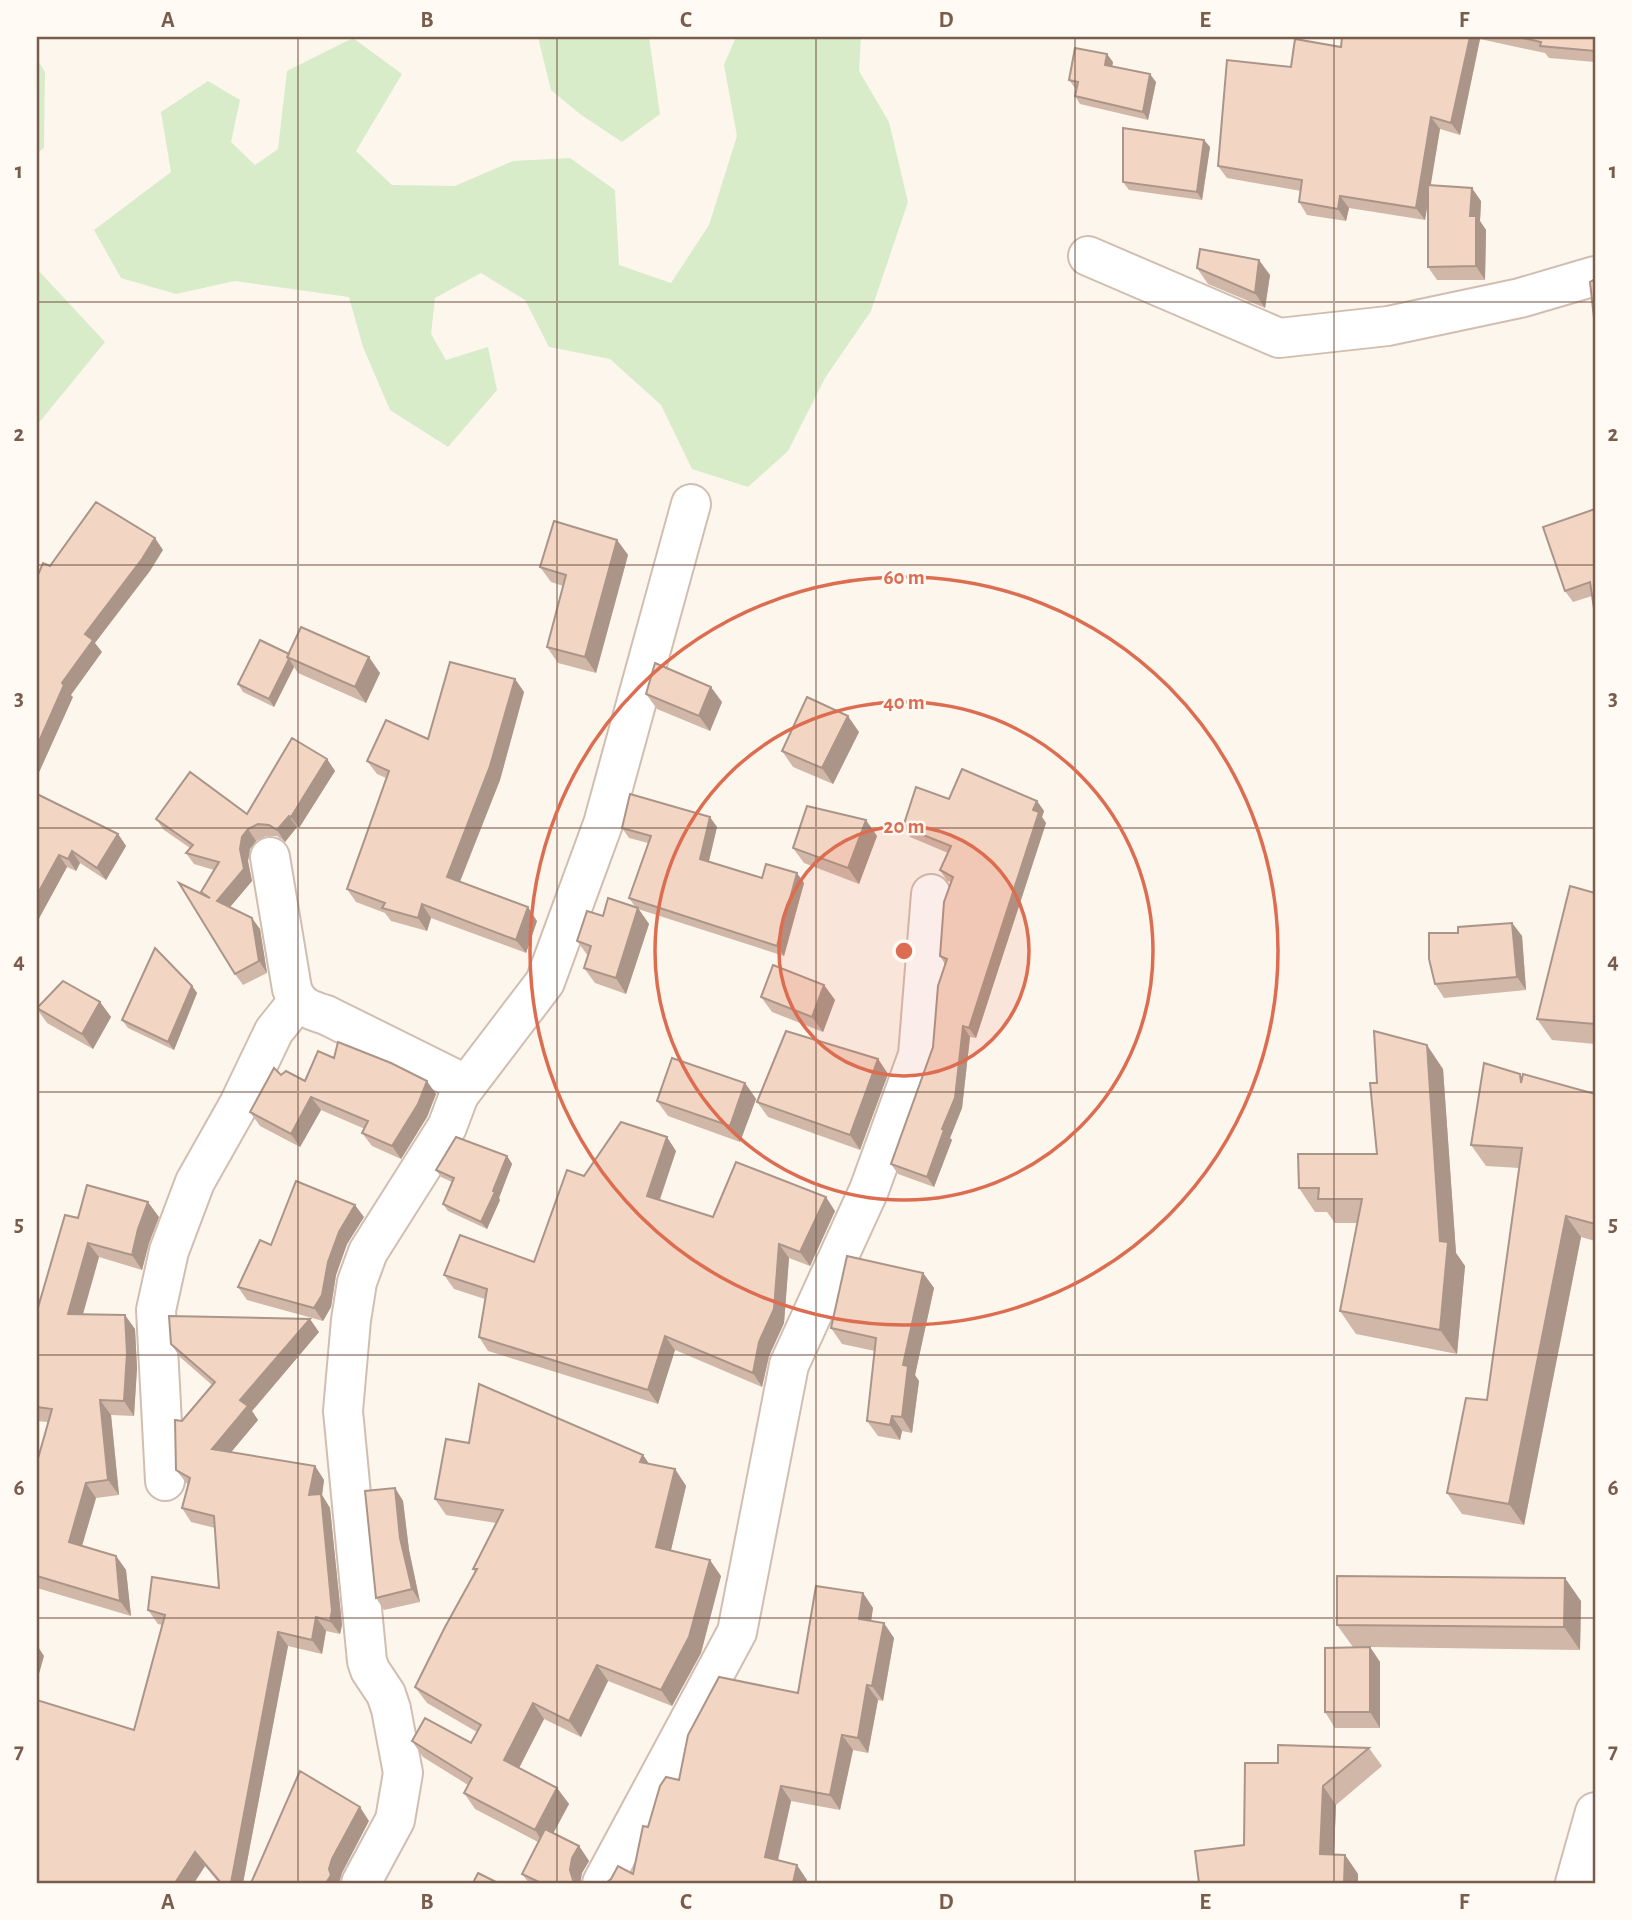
<svg xmlns="http://www.w3.org/2000/svg" width="1632" height="1920" font-family="'Alegreya Sans',sans-serif">
	<style>
		.green { fill: #d8ecc9 }
		.lines { fill: none; stroke-linecap: round; stroke-linejoin: round }
		.minor-casing { stroke: #d1beb0; stroke-width: 42 }
		.minor { stroke: #fff; stroke-width: 38 }
		.wall { fill: #d1b7a8 }
		.shaded-wall { fill: #aa9588 }
		.building { fill: #f3d5c3; stroke: #aa9588; stroke-width: 2 }
		.grid { fill: none; stroke: #7a5c4d; stroke-width: 2; stroke-opacity: 0.55 }
		.ring { fill: none; stroke: #dc6d51; stroke-width: 3.5 }
		.centre { fill: #dc6d51; stroke: #fffaf3; stroke-width: 3.5 }
		.ring-label { font-size: 21px; text-anchor: middle; font-weight: bold; fill: #dc6d51; stroke: #fffaf3; stroke-width: 5; stroke-linejoin: round; paint-order: stroke }
		.neatline { fill: none; stroke: #7a5c4d; stroke-width: 2.5 }
		.grid-label { font-size: 23px; text-anchor: middle; font-weight: bold; fill: #7a5c4d }
	</style>
	<rect width="100%" height="100%" fill="#fdf6ec"/>
	<g class="green">
		<path d="M538,37H649L660,114L622,142L580,114L551,90Z"/>
		<path d="M736,37H861L859,71L889,122L908,202L871,311L825,378L788,451L748,487L692,469L661,405L610,359L549,347L525,300L481,273L435,298L431,334L446,360L488,347L497,390L448,447L390,410L363,347L349,297L235,281L176,294L121,278L94,230L171,172L161,112L208,81L240,100L231,142L255,165L278,149L287,71L353,38L402,74L356,151L392,185L455,186L513,161L570,158L615,190L619,265L671,283L709,225L737,136L724,65Z"/>
		<path d="M37,59L45,72L44,148L37,153Z"/>
		<path d="M37,269L105,342L37,425Z"/>
	</g>
	<g class="lines">
		<g class="minor-casing">
			<g id="minor">
				<path d="M1088,256L1279,338L1388,326L1520,298L1595,276"/>
				<path d="M270,857L292,989C298,1006 309,1010 326,1015L453,1078L458,1086L459,1095L447,1127L368,1252L357,1282L351,1320L343,1411L367,1661L370,1670L386,1694L391,1709L403,1773L395,1820L361,1883"/>
				<path d="M459,1095L545,982L603,824L691,504"/>
				<path d="M165,1481L156,1310L169,1251L195,1182L239,1104L274,1031L298,1001"/>
				<path d="M602,1883L737,1632L789,1365L869,1190L918,1055L931,894"/>
				<path d="M1575,1883L1595,1812"/>
			</g>
		</g>
		<use href="#minor" class="minor"/>
	</g>
	<g class="wall">
		<path d="M1342,37H1595V62L1549,58L1545,53L1480,39L1460,135L1440,129L1430,185L1481,201L1480,221L1486,230L1485,280H1437L1428,267V200L1425,220L1349,208L1346,221L1307,215L1299,202L1301,191L1227,178L1218,166L1291,67L1341,47Z"/>
		<path d="M1113,62L1112,66L1156,82L1148,120L1080,104L1075,96L1077,88H1075L1069,80Z"/>
		<path d="M1210,147L1202,200L1129,190L1123,182Z"/>
		<path d="M1197,268L1270,275L1265,308L1208,284Z"/>
		<path d="M1595,509L1592,596L1573,602L1565,591Z"/>
		<path d="M617,540L628,555L596,673L558,663L547,647L563,586L551,582L540,567Z"/>
		<path d="M289,654L380,673L366,703L298,673L294,667L274,707L243,692L238,684Z"/>
		<path d="M515,679L524,692L500,780L460,882L537,921L526,953L431,918L427,931L391,921L385,913L356,902L347,889L386,778L377,774L367,761L428,739Z"/>
		<path d="M646,694L722,702L710,731L657,709Z"/>
		<path d="M859,732L833,784L793,767L782,751Z"/>
		<path d="M327,759L335,771L299,828L297,827L285,842L277,836H266L256,841L250,849L248,861L252,881L230,907L260,929L267,973L243,985L235,974L201,892L214,870L194,864L186,853L190,848L164,830L156,819L247,814Z"/>
		<path d="M37,794L118,834L126,846L106,880L80,863L76,871L67,867L37,922Z"/>
		<path d="M949,799L1037,801L1044,811L1042,817L1046,823L976,1038L970,1037L962,1108L950,1138L952,1140L934,1187L898,1174L891,1164L933,1047L945,964L940,956L951,882L947,881L940,870L948,853L910,837L903,827Z"/>
		<path d="M717,827L709,861L762,878L804,883L784,956L638,909L649,924L626,994L595,983L584,968L588,956L577,941L603,916L636,908L629,898L648,843L629,838L622,828Z"/>
		<path d="M877,836L859,884L804,863L793,848Z"/>
		<path d="M1595,893V1044L1552,1040L1537,1019Z"/>
		<path d="M1512,923L1522,936L1526,990L1444,998L1435,984L1458,933Z"/>
		<path d="M824,985L835,1000L823,1032L772,1012L761,997Z"/>
		<path d="M192,986L197,993L174,1050L128,1028L122,1020Z"/>
		<path d="M100,1002L111,1017L93,1049L47,1023L37,1009Z"/>
		<path d="M334,1058L436,1094L427,1117L401,1159L372,1146L362,1133L365,1129L321,1110L300,1147L260,1126L250,1112L281,1075L305,1081Z"/>
		<path d="M878,1059L888,1074L860,1150L768,1117L757,1102Z"/>
		<path d="M1443,1069L1456,1253L1465,1266L1457,1354L1356,1334L1340,1311L1357,1223H1335L1327,1212H1315L1299,1188L1377,1154V1083Z"/>
		<path d="M1523,1077L1595,1094V1241L1581,1237L1524,1525L1462,1514L1447,1493L1487,1400L1519,1168L1486,1166L1471,1145Z"/>
		<path d="M745,1083L756,1099L740,1142L668,1116L657,1101Z"/>
		<path d="M676,1151L660,1200L713,1217L835,1211L810,1266L789,1258L784,1323L769,1356L762,1387L675,1350L658,1404L488,1351L479,1337L485,1299L454,1289L444,1275L534,1262L584,1176Z"/>
		<path d="M507,1156L512,1164L499,1198L500,1200L487,1229L448,1211L443,1204L452,1182L441,1177L436,1170Z"/>
		<path d="M159,1217L149,1243L142,1270L99,1257L83,1314L135,1329L137,1368L134,1416L111,1415L119,1495L96,1498L82,1546L116,1556L126,1570L131,1616L37,1588V1462L48,1422L37,1421V1311L78,1218Z"/>
		<path d="M364,1217L347,1244L336,1275L331,1307L323,1321L247,1300L238,1287L271,1245Z"/>
		<path d="M923,1273L934,1288L915,1375L919,1381L912,1433L902,1431L900,1440L878,1436L867,1421L875,1351L842,1344L831,1328Z"/>
		<path d="M319,1332L252,1411L258,1420L231,1452L315,1466L324,1480L322,1495L330,1508L342,1625L340,1634L326,1631L322,1654L288,1646L243,1883H219L205,1866L194,1883L134,1730L162,1625L158,1624L148,1610L219,1588L215,1528L191,1522L182,1508L188,1485L176,1470L182,1421L212,1385L180,1357L171,1344Z"/>
		<path d="M469,1443L643,1455L649,1464L675,1469L686,1486L671,1550L721,1576L701,1653L672,1706L608,1681L581,1737L544,1719L519,1768L557,1788L569,1804L553,1833L579,1846L589,1861L582,1873L580,1883H529L522,1874L538,1842L475,1809L464,1793L468,1785L423,1757L412,1741L471,1743L477,1732L427,1703L415,1687L475,1572L473,1569L496,1523L446,1515L435,1499Z"/>
		<path d="M395,1488L403,1501L409,1550L420,1602L384,1610L376,1598Z"/>
		<path d="M863,1593L873,1608L871,1621L894,1638L883,1701L878,1700L868,1753L853,1750L840,1810L791,1801L778,1861L807,1880L633,1874L648,1827L679,1780L798,1693Z"/>
		<path d="M1581,1601L1580,1650L1370,1647L1380,1662V1728H1335L1325,1712L1353,1647L1337,1625Z"/>
		<path d="M1369,1748L1382,1766L1336,1805L1334,1855H1345L1358,1874V1883H1199L1244,1845L1278,1763Z"/>
	</g>
	<g class="shaded-wall">
		<path d="M1470,37H1478L1480,39L1460,135L1451,123Z"/>
		<path d="M1107,54L1113,62L1111,73L1105,65Z"/>
		<path d="M1150,74L1156,82L1148,120L1143,112Z"/>
		<path d="M1431,117L1440,129L1425,220L1416,208Z"/>
		<path d="M1204,140L1210,147L1202,200L1197,192Z"/>
		<path d="M1472,188L1481,201L1480,221L1486,230L1485,280L1476,266L1470,216Z"/>
		<path d="M1340,196L1349,208L1346,221L1338,209Z"/>
		<path d="M1259,260L1270,275L1265,308L1255,293Z"/>
		<path d="M155,538L163,550L150,571L95,643L102,652L71,695L73,697L37,777V746L62,683L85,634Z"/>
		<path d="M617,540L628,555L596,673L585,657Z"/>
		<path d="M369,657L380,673L366,703L355,687Z"/>
		<path d="M289,659L294,667L274,707L269,699Z"/>
		<path d="M515,679L524,692L500,780L456,891L447,877Z"/>
		<path d="M711,687L722,702L710,731L699,716Z"/>
		<path d="M848,716L859,732L833,784L822,768Z"/>
		<path d="M327,759L335,771L299,828L291,817Z"/>
		<path d="M1037,801L1044,811L1042,817L1046,823L976,1038L969,1028L1033,810Z"/>
		<path d="M289,816L297,827L285,842L277,830Z"/>
		<path d="M710,817L717,827L707,869L700,859Z"/>
		<path d="M866,820L877,836L859,884L848,868Z"/>
		<path d="M248,829L256,841L250,849L248,861L252,881L225,913L217,901L240,849L242,837Z"/>
		<path d="M118,834L126,846L106,880L97,868Z"/>
		<path d="M72,851L80,863L76,871L68,859Z"/>
		<path d="M59,855L67,867L37,922V895Z"/>
		<path d="M797,873L804,883L784,956L777,946Z"/>
		<path d="M422,904L431,918L427,931L418,918Z"/>
		<path d="M528,907L537,921L526,953L516,940Z"/>
		<path d="M638,908L649,924L626,994L616,978Z"/>
		<path d="M252,918L260,929L267,973L259,961Z"/>
		<path d="M1512,923L1522,936L1526,990L1517,977Z"/>
		<path d="M824,985L835,1000L823,1032L812,1017Z"/>
		<path d="M192,986L197,993L174,1050L168,1042Z"/>
		<path d="M100,1002L111,1017L93,1049L82,1034Z"/>
		<path d="M963,1026L970,1037L962,1108L950,1138L952,1140L934,1187L927,1177L942,1129Z"/>
		<path d="M1427,1045L1443,1069L1456,1253L1465,1266L1457,1354L1440,1330V1241Z"/>
		<path d="M878,1059L888,1074L860,1150L850,1135Z"/>
		<path d="M427,1081L436,1094L427,1117L401,1159L392,1146Z"/>
		<path d="M745,1083L756,1099L740,1142L730,1126Z"/>
		<path d="M311,1097L321,1110L300,1147L291,1134Z"/>
		<path d="M667,1137L676,1151L656,1210L647,1196Z"/>
		<path d="M507,1156L512,1164L499,1198L500,1200L487,1229L481,1222Z"/>
		<path d="M826,1197L835,1211L810,1266L800,1252Z"/>
		<path d="M148,1202L159,1217L149,1243L142,1270L132,1255L138,1229Z"/>
		<path d="M355,1205L364,1217L347,1244L336,1275L331,1307L323,1321L314,1308L328,1262L339,1232Z"/>
		<path d="M1566,1216L1581,1237L1524,1525L1509,1504Z"/>
		<path d="M88,1243L99,1257L79,1328L68,1314Z"/>
		<path d="M779,1244L789,1258L784,1323L769,1356L762,1387L753,1373Z"/>
		<path d="M923,1273L934,1288L915,1375L919,1381L912,1433L902,1417L903,1365Z"/>
		<path d="M125,1315L135,1329L137,1368L134,1416L124,1401Z"/>
		<path d="M310,1319L319,1332L252,1411L258,1420L222,1463L212,1449L240,1400Z"/>
		<path d="M665,1336L675,1350L658,1404L648,1390Z"/>
		<path d="M100,1400L111,1415L119,1495L108,1480Z"/>
		<path d="M892,1416L902,1431L900,1440L890,1425Z"/>
		<path d="M643,1455L654,1471L640,1462Z"/>
		<path d="M315,1466L324,1480L322,1495L330,1508L342,1625L340,1634L330,1621L309,1495Z"/>
		<path d="M675,1469L686,1486L668,1563L656,1547Z"/>
		<path d="M86,1483L96,1498L79,1556L69,1542Z"/>
		<path d="M395,1488L403,1501L409,1550L420,1602L412,1589L400,1538Z"/>
		<path d="M116,1556L126,1570L131,1616L120,1601Z"/>
		<path d="M710,1560L721,1576L701,1653L672,1706L661,1690Z"/>
		<path d="M1565,1578L1581,1601L1580,1650L1564,1627Z"/>
		<path d="M863,1593L873,1608L869,1634L859,1619Z"/>
		<path d="M316,1617L326,1631L322,1654L312,1640Z"/>
		<path d="M884,1623L894,1638L883,1701L872,1686Z"/>
		<path d="M278,1632L288,1646L243,1883H231Z"/>
		<path d="M37,1645L44,1656L37,1681Z"/>
		<path d="M1370,1647L1380,1662V1728L1370,1712Z"/>
		<path d="M597,1665L608,1681L581,1737L569,1721Z"/>
		<path d="M867,1685L878,1700L868,1753L858,1738Z"/>
		<path d="M533,1703L544,1719L515,1776L504,1760Z"/>
		<path d="M842,1735L853,1750L840,1810L830,1795Z"/>
		<path d="M781,1786L791,1801L775,1872L765,1857Z"/>
		<path d="M1323,1786L1336,1805L1333,1873L1320,1854Z"/>
		<path d="M557,1788L569,1804L546,1847L535,1830Z"/>
		<path d="M360,1807L369,1821L342,1873L339,1883H326L332,1859Z"/>
		<path d="M579,1846L589,1861L582,1873L580,1883H576L570,1870L572,1858Z"/>
		<path d="M195,1852L205,1866L194,1883H175Z"/>
		<path d="M1345,1855L1358,1874V1883H1344Z"/>
		<path d="M797,1865L807,1880V1883H793Z"/>
	</g>
	<g class="building">
		<path d="M1342,37H1470L1451,123L1431,117L1416,208L1340,196L1338,209L1299,202L1302,180L1218,166L1227,60L1291,67L1295,39L1341,47Z"/>
		<path d="M1518,37H1595V51L1540,46L1541,42Z"/>
		<path d="M1075,48L1107,54L1105,65L1150,74L1143,112L1075,96L1078,82L1069,80Z"/>
		<path d="M1123,128L1204,140L1197,192L1123,182Z"/>
		<path d="M1428,185L1472,188L1470,216H1476V266L1428,267Z"/>
		<path d="M1200,249L1259,260L1255,293L1197,268Z"/>
		<path d="M1595,279V327L1590,282Z"/>
		<path d="M96,502L155,538L142,559L85,634L93,640L62,683L64,685L37,746V577L43,563L50,566Z"/>
		<path d="M1595,509V615L1590,582L1565,591L1543,527Z"/>
		<path d="M554,521L617,540L585,657L547,647L566,575L540,567Z"/>
		<path d="M301,627L369,657L355,687L287,657Z"/>
		<path d="M260,640L289,654L287,657L289,659L269,699L238,684Z"/>
		<path d="M450,662L515,679L490,766L447,877L528,907L516,940L422,904L418,918L382,908L385,903L347,889L389,771L367,761L386,720L428,739Z"/>
		<path d="M655,663L711,687L699,716L646,694Z"/>
		<path d="M807,697L848,716L822,768L782,751Z"/>
		<path d="M292,738L327,759L291,817L289,816L277,830L269,825L258,824L248,829L242,837L240,849L244,869L217,901L252,918L259,961L235,974L179,883L210,898L201,892L219,862L186,853L193,845L156,819L190,772L247,814Z"/>
		<path d="M962,769L1037,801L1033,810L1039,812L969,1028L963,1026L955,1098L942,1129L944,1130L927,1177L891,1164L933,1047L938,986L947,959L940,956L944,902L953,877L940,870L951,846L903,827L916,787L949,799Z"/>
		<path d="M37,794L118,834L97,868L72,851L68,859L59,855L37,895Z"/>
		<path d="M630,794L710,817L700,859L762,878L766,864L797,873L777,946L629,898L651,836L622,828Z"/>
		<path d="M807,806L866,820L848,868L793,848Z"/>
		<path d="M1570,886L1595,893V1024L1537,1019Z"/>
		<path d="M608,898L638,908L616,978L584,968L591,946L577,941L587,911L603,916Z"/>
		<path d="M1512,923L1517,977L1435,984L1429,959V933H1458V927Z"/>
		<path d="M155,948L192,986L168,1042L122,1020Z"/>
		<path d="M773,965L824,985L812,1017L761,997Z"/>
		<path d="M63,981L100,1002L82,1034L37,1008Z"/>
		<path d="M786,1031L878,1059L850,1135L757,1102Z"/>
		<path d="M1374,1031L1427,1045L1440,1241L1448,1242L1440,1330L1340,1311L1362,1199H1318L1319,1188H1299L1298,1154H1377L1370,1083H1377Z"/>
		<path d="M338,1042L391,1063L427,1081L418,1104L392,1146L362,1133L368,1121L311,1097L291,1134L250,1112L274,1068L281,1075L286,1071L305,1081L318,1051L334,1058Z"/>
		<path d="M672,1058L745,1083L730,1126L657,1101Z"/>
		<path d="M1484,1063L1520,1074L1521,1083L1523,1074L1595,1094V1224L1566,1216L1509,1504L1447,1493L1466,1398L1487,1400L1522,1148L1471,1145Z"/>
		<path d="M621,1122L667,1137L647,1196L713,1217L736,1162L826,1197L800,1252L779,1244L774,1309L759,1342L753,1373L665,1336L648,1390L479,1337L487,1289L444,1275L460,1235L534,1262L567,1170L584,1176Z"/>
		<path d="M456,1137L507,1156L493,1191L495,1192L481,1222L443,1204L454,1178L436,1170Z"/>
		<path d="M296,1181L355,1205L339,1232L328,1262L322,1295L314,1308L238,1287L260,1240L271,1245Z"/>
		<path d="M87,1185L148,1202L138,1229L132,1255L88,1243L68,1314L125,1315L127,1353L124,1401L100,1400L108,1480L86,1483L69,1542L116,1556L120,1601L37,1576V1462L52,1409L37,1407V1311L65,1215L78,1218Z"/>
		<path d="M847,1256L923,1273L903,1365L908,1366L902,1417L892,1416L890,1425L867,1421L876,1338L831,1328Z"/>
		<path d="M169,1316L310,1319L240,1400L248,1406L212,1449L315,1466L309,1495L321,1494L332,1611L330,1621L316,1617L312,1640L278,1632L231,1883H221L195,1852L175,1883H37V1700L134,1730L165,1615L148,1610L152,1577L219,1588L214,1516L182,1508L190,1478L176,1470L175,1420L182,1421L215,1382L171,1344Z"/>
		<path d="M479,1384L643,1455L640,1462L675,1469L656,1547L710,1560L689,1637L661,1690L597,1665L569,1721L533,1703L504,1760L557,1788L535,1830L464,1793L472,1778L412,1741L425,1718L471,1743L481,1725L415,1687L445,1627L477,1569H473L503,1510L435,1499L446,1439L469,1443Z"/>
		<path d="M395,1488L400,1538L412,1589L376,1598L365,1491Z"/>
		<path d="M1337,1576L1565,1578L1564,1627L1337,1625Z"/>
		<path d="M816,1586L863,1593L859,1619L884,1623L872,1686L867,1685L858,1738L842,1735L830,1795L781,1786L765,1857L797,1865L793,1883H606L611,1879L618,1866L633,1874L643,1826L648,1827L660,1786L666,1777L679,1780L688,1735L719,1677L798,1693Z"/>
		<path d="M1370,1647V1712H1325V1648Z"/>
		<path d="M1278,1745L1369,1748L1323,1786L1320,1854L1345,1855L1344,1883H1199L1195,1851L1244,1845L1245,1763H1278Z"/>
		<path d="M300,1771L360,1807L332,1859L329,1869L331,1875L326,1883H251Z"/>
		<path d="M545,1829L579,1846L572,1858L570,1870L573,1880L577,1883H541L522,1874Z"/>
		<path d="M478,1873L498,1883H473Z"/>
	</g>
	<path class="grid" d="M298,37V1883M557,37V1883M816,37V1883M1075,37V1883M1334,37V1883M37,302H1595M37,565H1595M37,828H1595M37,1092H1595M37,1355H1595M37,1618H1595"/>
	<circle cx="904" cy="951" r="125" fill="#dc6d51" fill-opacity=".12"/>
	<g class="ring">
		<circle cx="904" cy="951" r="125"/>
		<circle cx="904" cy="951" r="249"/>
		<circle cx="904" cy="951" r="374"/>
	</g>
	<circle cx="904" cy="951" r="10" class="centre"/>
	<g class="ring-label">
		<text x="904" y="584">60 m</text>
		<text x="904" y="709">40 m</text>
		<text x="904" y="833">20 m</text>
	</g>
	<rect width="1632" height="1920" fill="none" stroke="#fffaf3" stroke-width="77"/>
	<rect x="38" y="38" width="1556" height="1844" class="neatline"/>
	<g class="grid-label">
		<text x="168" y="27">A</text>
		<text x="427" y="27">B</text>
		<text x="686" y="27">C</text>
		<text x="946" y="27">D</text>
		<text x="1205" y="27">E</text>
		<text x="1464" y="27">F</text>
		<text x="19" y="178">1</text>
		<text x="1613" y="178">1</text>
		<text x="19" y="441">2</text>
		<text x="1613" y="441">2</text>
		<text x="19" y="705">3</text>
		<text x="1613" y="705">3</text>
		<text x="19" y="968">4</text>
		<text x="1613" y="968">4</text>
		<text x="19" y="1231">5</text>
		<text x="1613" y="1231">5</text>
		<text x="19" y="1495">6</text>
		<text x="1613" y="1495">6</text>
		<text x="19" y="1758">7</text>
		<text x="1613" y="1758">7</text>
		<text x="168" y="1909">A</text>
		<text x="427" y="1909">B</text>
		<text x="686" y="1909">C</text>
		<text x="946" y="1909">D</text>
		<text x="1205" y="1909">E</text>
		<text x="1464" y="1909">F</text>
	</g>
</svg>
